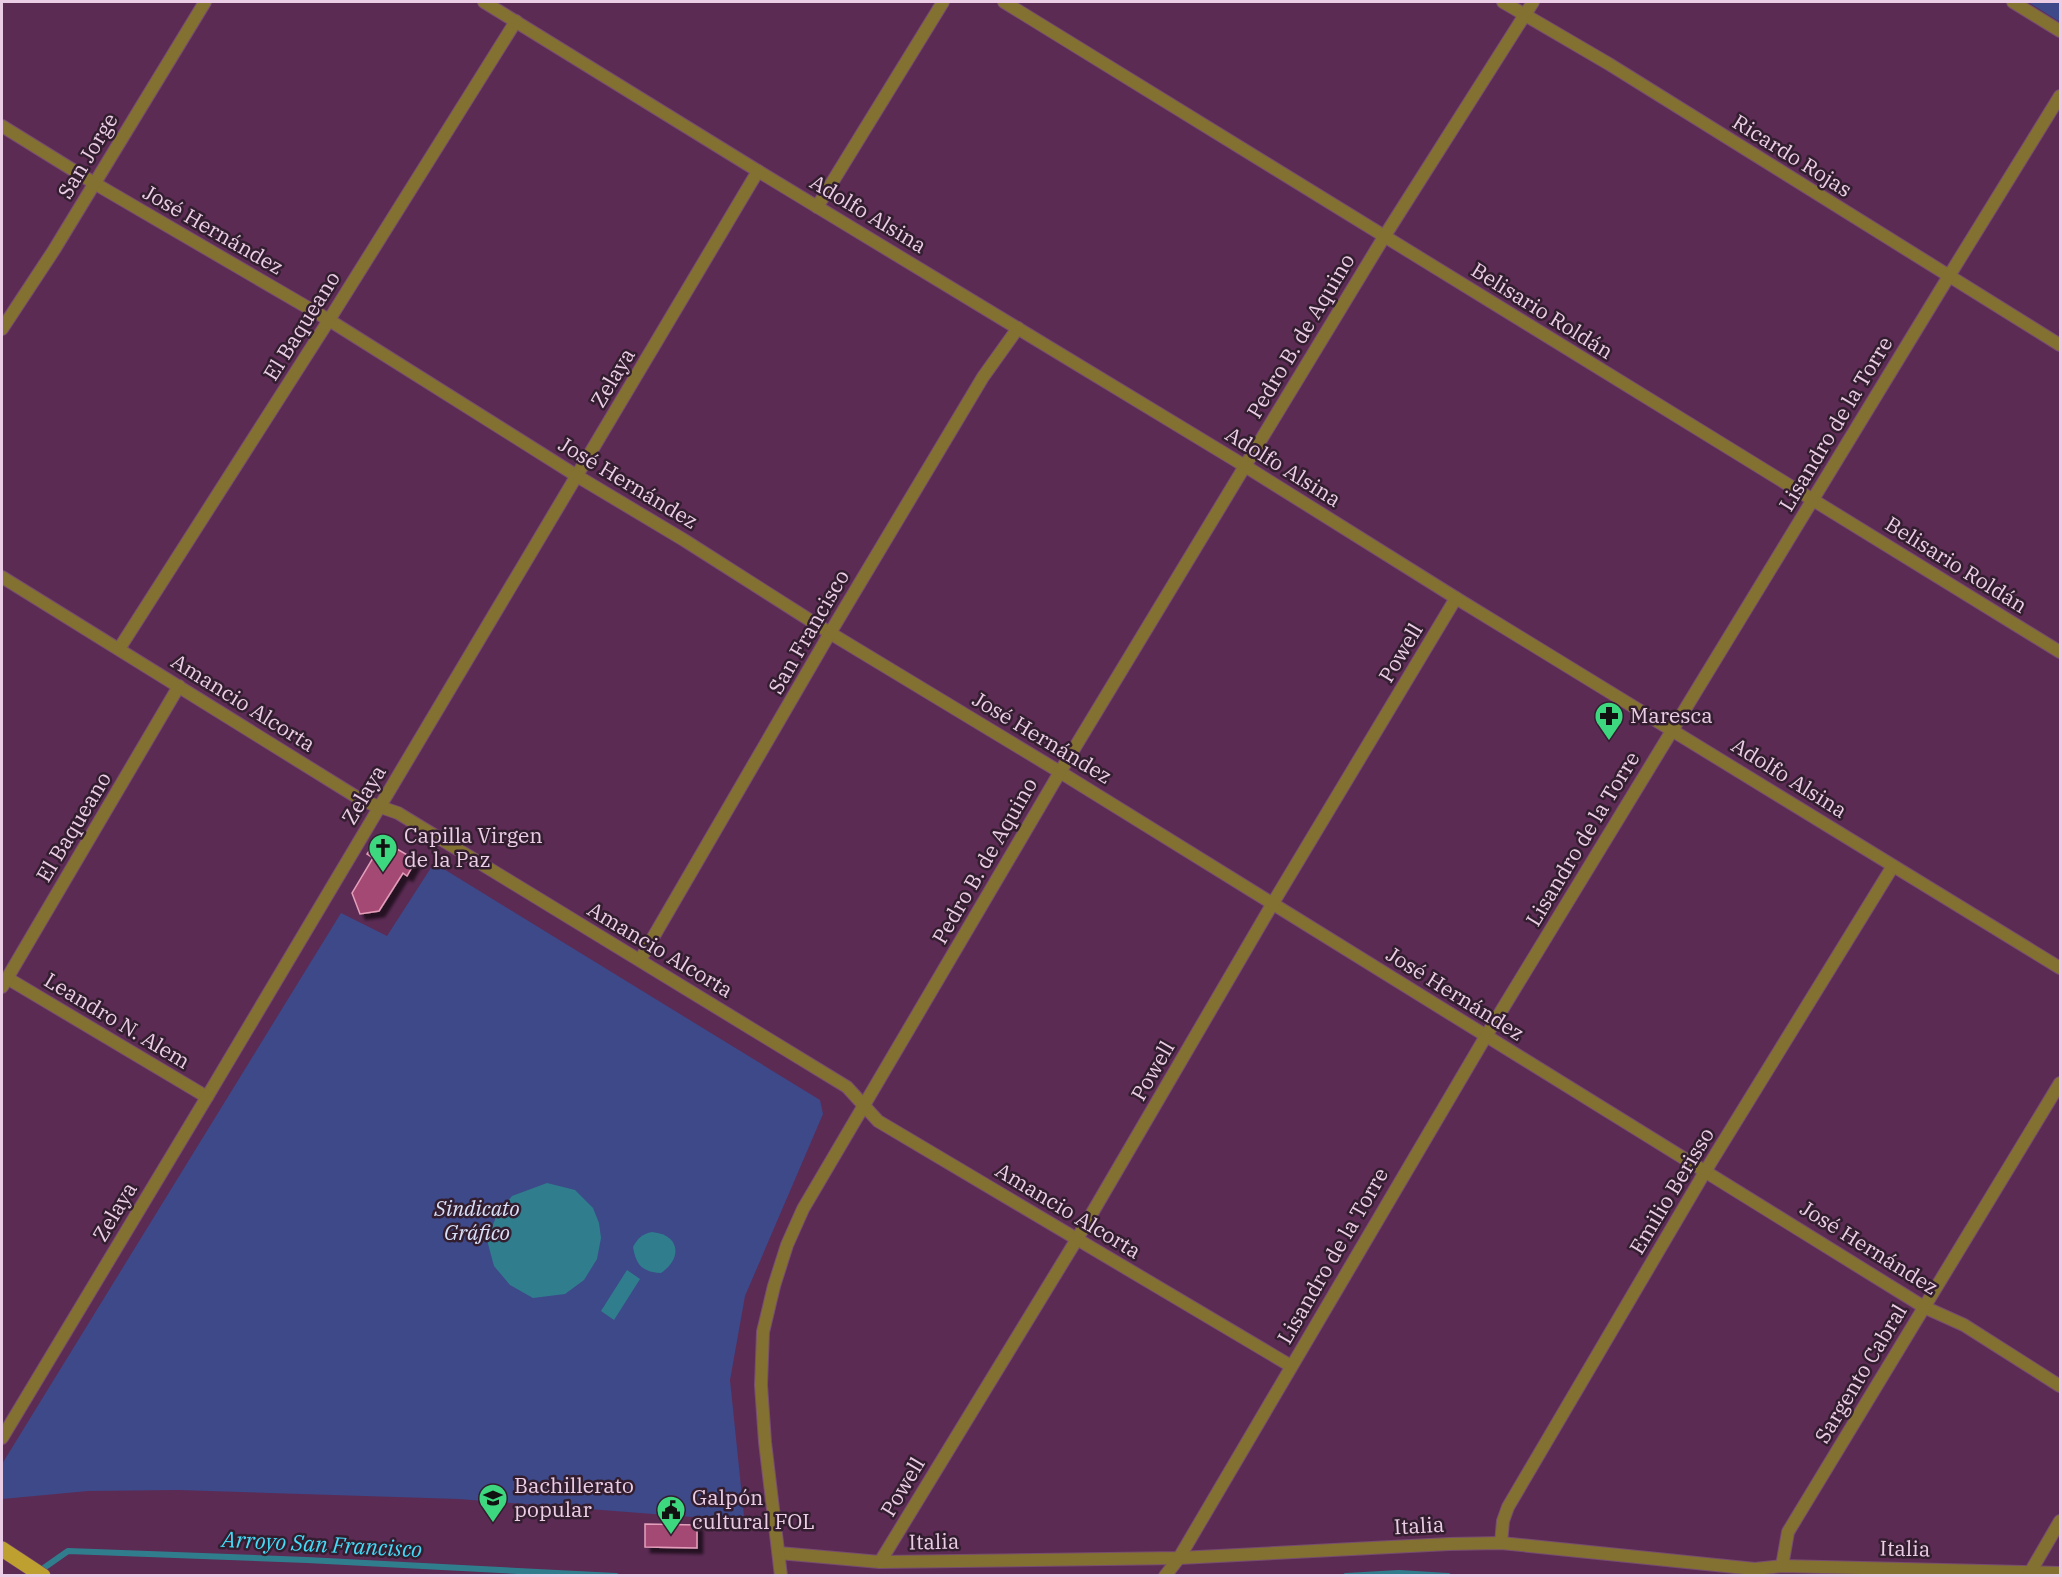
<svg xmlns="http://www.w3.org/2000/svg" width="2062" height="1577" font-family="'IBM Plex Serif',serif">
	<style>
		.green { fill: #3d4989 }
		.water { fill: #307e8d }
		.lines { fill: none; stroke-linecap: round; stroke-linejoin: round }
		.stream { stroke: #307e8d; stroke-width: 6 }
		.building { fill: #a44873; stroke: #e39eba; stroke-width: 1.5; filter: url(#shadow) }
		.minor-casing { stroke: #784c71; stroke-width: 14 }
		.tertiary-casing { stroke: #784c71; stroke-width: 14 }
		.primary-casing { stroke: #784c71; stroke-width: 16 }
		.minor { stroke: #837131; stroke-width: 12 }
		.tertiary { stroke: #837131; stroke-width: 12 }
		.primary { stroke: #bea031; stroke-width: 15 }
		.labels { text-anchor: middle; stroke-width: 5; stroke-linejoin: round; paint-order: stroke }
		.street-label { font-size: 21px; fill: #ebcee5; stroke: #331e30 }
		.poi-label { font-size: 21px; fill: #ebcee5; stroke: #331e30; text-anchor: start }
		.park-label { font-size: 21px; font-style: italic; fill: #d9e0f7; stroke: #331e30 }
		.water-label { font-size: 22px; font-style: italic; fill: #44dbf7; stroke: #331e30 }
	</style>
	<defs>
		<filter id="shadow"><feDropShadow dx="5.5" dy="5.5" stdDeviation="1.5" flood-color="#0009"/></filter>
	</defs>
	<rect width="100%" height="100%" fill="#5b2b54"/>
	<g class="green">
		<path d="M2028,2H2060V22Z"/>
		<path d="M434,863L820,1100L823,1114L745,1296L730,1380L744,1516L692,1517L459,1499L178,1490L88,1491L2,1499V1464L341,913L387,936Z"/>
	</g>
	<g class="water">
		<path d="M547,1183L575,1190L593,1208L599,1223L601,1238L597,1259L584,1280L565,1294L533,1298L510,1285L494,1266L487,1240L496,1217L512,1196Z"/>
		<path d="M652,1232C681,1235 682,1259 661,1273C642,1272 636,1265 633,1247C638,1238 642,1234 652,1232Z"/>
		<path d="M627,1270L640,1279L614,1320L601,1311Z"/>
	</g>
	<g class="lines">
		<g class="stream">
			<path d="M38,1572L68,1551L307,1560L616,1576"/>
			<path d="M1346,1576L1399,1573L1448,1576"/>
		</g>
	</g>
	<g class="building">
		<path d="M378,838L416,860L407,876L403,873L379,911L360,914L352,893L373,858L367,854Z"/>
		<path d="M645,1524L697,1525V1548L645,1547Z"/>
	</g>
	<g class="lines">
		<g class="minor-casing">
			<g id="minor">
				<path d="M1004,2L2060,652"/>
				<path d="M1503,2L1609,64L2060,345"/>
				<path d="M2013,2L2060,31"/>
				<path d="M2,126L94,183L329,320L577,476L684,540L830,633L1060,772L1924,1307L1964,1325L2060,1386"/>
				<path d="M817,207L943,2"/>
				<path d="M2,329L54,250L205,2"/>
				<path d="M2,577L363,801L398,813L847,1087L878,1121L1291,1366"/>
				<path d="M119,649L329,320L516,21"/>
				<path d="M640,960L830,633L983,377L1018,328"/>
				<path d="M7,978L207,1097"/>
				<path d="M2,987L179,686"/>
				<path d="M2,1438L207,1097L758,171"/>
				<path d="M1501,1543L1503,1521L1508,1507L1706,1170L1893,866"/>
				<path d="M779,1553L880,1562L1179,1558L1449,1544L1501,1543L1755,1569L1782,1566L2060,1573"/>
				<path d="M880,1562L1077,1239L1273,903L1456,598"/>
				<path d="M1782,1566L1788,1532L2060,1083"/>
				<path d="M781,1576L765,1442L761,1385L763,1332L774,1286L787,1245L803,1209L1060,772L1245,466L1384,237L1533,2"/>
				<path d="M1165,1576L1179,1558L1486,1036L1949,276L2060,96"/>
				<path d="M2028,1576L2060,1521"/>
			</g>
		</g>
		<g class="tertiary-casing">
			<path id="tertiary" d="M484,2L758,171L1245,466L1456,598L2060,968"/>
		</g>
		<g class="primary-casing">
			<path id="primary" d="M2,1549L43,1576"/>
		</g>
		<use href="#minor" class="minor"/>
		<use href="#tertiary" class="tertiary"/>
		<use href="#primary" class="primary"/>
	</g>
	<defs>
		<g id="pharmacy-pin" transform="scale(1.5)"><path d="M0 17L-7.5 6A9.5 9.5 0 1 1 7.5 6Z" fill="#3cd77e" stroke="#331e30"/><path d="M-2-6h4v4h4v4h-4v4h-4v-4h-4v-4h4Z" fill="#111"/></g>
		<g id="church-pin" transform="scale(1.5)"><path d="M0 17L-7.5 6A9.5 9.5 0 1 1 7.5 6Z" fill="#3cd77e" stroke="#331e30"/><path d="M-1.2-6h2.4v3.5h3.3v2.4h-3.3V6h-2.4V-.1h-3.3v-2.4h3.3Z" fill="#111"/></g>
		<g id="school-pin" transform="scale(1.5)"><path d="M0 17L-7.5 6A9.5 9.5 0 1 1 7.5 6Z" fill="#3cd77e" stroke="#331e30"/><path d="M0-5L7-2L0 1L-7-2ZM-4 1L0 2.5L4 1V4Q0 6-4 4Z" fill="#111"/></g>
		<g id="civic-pin" transform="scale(1.5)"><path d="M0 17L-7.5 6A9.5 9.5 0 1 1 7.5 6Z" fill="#3cd77e" stroke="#331e30"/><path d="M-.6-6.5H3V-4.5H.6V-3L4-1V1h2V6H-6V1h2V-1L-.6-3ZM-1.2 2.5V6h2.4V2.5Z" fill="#111"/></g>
	</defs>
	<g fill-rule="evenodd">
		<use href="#pharmacy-pin" x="1609" y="716"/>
		<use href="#church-pin" x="383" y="848"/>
		<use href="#school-pin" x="493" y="1498"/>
		<use href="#civic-pin" x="671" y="1510"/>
	</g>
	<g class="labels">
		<g class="street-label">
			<text transform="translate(88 156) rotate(-59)" y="7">San Jorge</text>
			<text transform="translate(1792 156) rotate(32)" y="7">Ricardo Rojas</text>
			<text transform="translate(868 214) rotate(31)" y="7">Adolfo Alsina</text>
			<text transform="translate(213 230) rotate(30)" y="7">José Hernández</text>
			<text transform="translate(1542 311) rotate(32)" y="7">Belisario Roldán</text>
			<text transform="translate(302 326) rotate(-58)" y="7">El Baqueano</text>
			<text transform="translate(1301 336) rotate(-59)" y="7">Pedro B. de Aquino</text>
			<text transform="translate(613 378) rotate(-59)" y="7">Zelaya</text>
			<text transform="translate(1836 424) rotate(-59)" y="7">Lisandro de la Torre</text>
			<text transform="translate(1283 467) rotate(32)" y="7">Adolfo Alsina</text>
			<text transform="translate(628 483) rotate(31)" y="7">José Hernández</text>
			<text transform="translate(1956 565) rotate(32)" y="7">Belisario Roldán</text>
			<text transform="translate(809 632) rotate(-60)" y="7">San Francisco</text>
			<text transform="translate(1401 653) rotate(-59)" y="7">Powell</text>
			<text transform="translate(243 703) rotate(32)" y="7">Amancio Alcorta</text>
			<text transform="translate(1042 738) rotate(31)" y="7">José Hernández</text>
			<text transform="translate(1789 778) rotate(32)" y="7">Adolfo Alsina</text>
			<text transform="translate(364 795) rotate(-59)" y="7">Zelaya</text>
			<text transform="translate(74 827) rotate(-59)" y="7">El Baqueano</text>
			<text transform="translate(1583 839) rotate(-59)" y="7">Lisandro de la Torre</text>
			<text transform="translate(985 861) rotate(-60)" y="7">Pedro B. de Aquino</text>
			<text transform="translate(660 950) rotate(31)" y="7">Amancio Alcorta</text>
			<text transform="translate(1455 994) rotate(32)" y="7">José Hernández</text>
			<text transform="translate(117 1021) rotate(31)" y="7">Leandro N. Alem</text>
			<text transform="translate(1153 1071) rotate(-60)" y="7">Powell</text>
			<text transform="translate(1672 1191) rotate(-59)" y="7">Emilio Berisso</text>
			<text transform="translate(1068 1211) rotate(31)" y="7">Amancio Alcorta</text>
			<text transform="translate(115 1212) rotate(-59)" y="7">Zelaya</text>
			<text transform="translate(1869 1248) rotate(32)" y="7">José Hernández</text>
			<text transform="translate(1333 1256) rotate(-60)" y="7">Lisandro de la Torre</text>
			<text transform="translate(1861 1374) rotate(-59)" y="7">Sargento Cabral</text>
			<text transform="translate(903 1487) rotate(-59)" y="7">Powell</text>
			<text transform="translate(1419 1526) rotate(-3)" y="7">Italia</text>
			<text transform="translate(934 1542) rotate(-1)" y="7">Italia</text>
			<text transform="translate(1905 1549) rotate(1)" y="7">Italia</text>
		</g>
		<g class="poi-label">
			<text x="1630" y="723">Maresca</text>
			<text x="404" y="843">Capilla Virgen<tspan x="404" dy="24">de la Paz</tspan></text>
			<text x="514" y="1493">Bachillerato<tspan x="514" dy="24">popular</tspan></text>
			<text x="692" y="1505">Galpón<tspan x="692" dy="24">cultural FOL</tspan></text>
		</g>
		<g class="park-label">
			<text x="477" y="1216">Sindicato<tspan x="477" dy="24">Gráfico</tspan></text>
		</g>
		<g class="water-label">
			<text transform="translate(322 1544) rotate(3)" y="8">Arroyo San Francisco</text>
		</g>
	</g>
	<rect width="2062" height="1577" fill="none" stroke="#ebcee5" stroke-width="6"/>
</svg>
